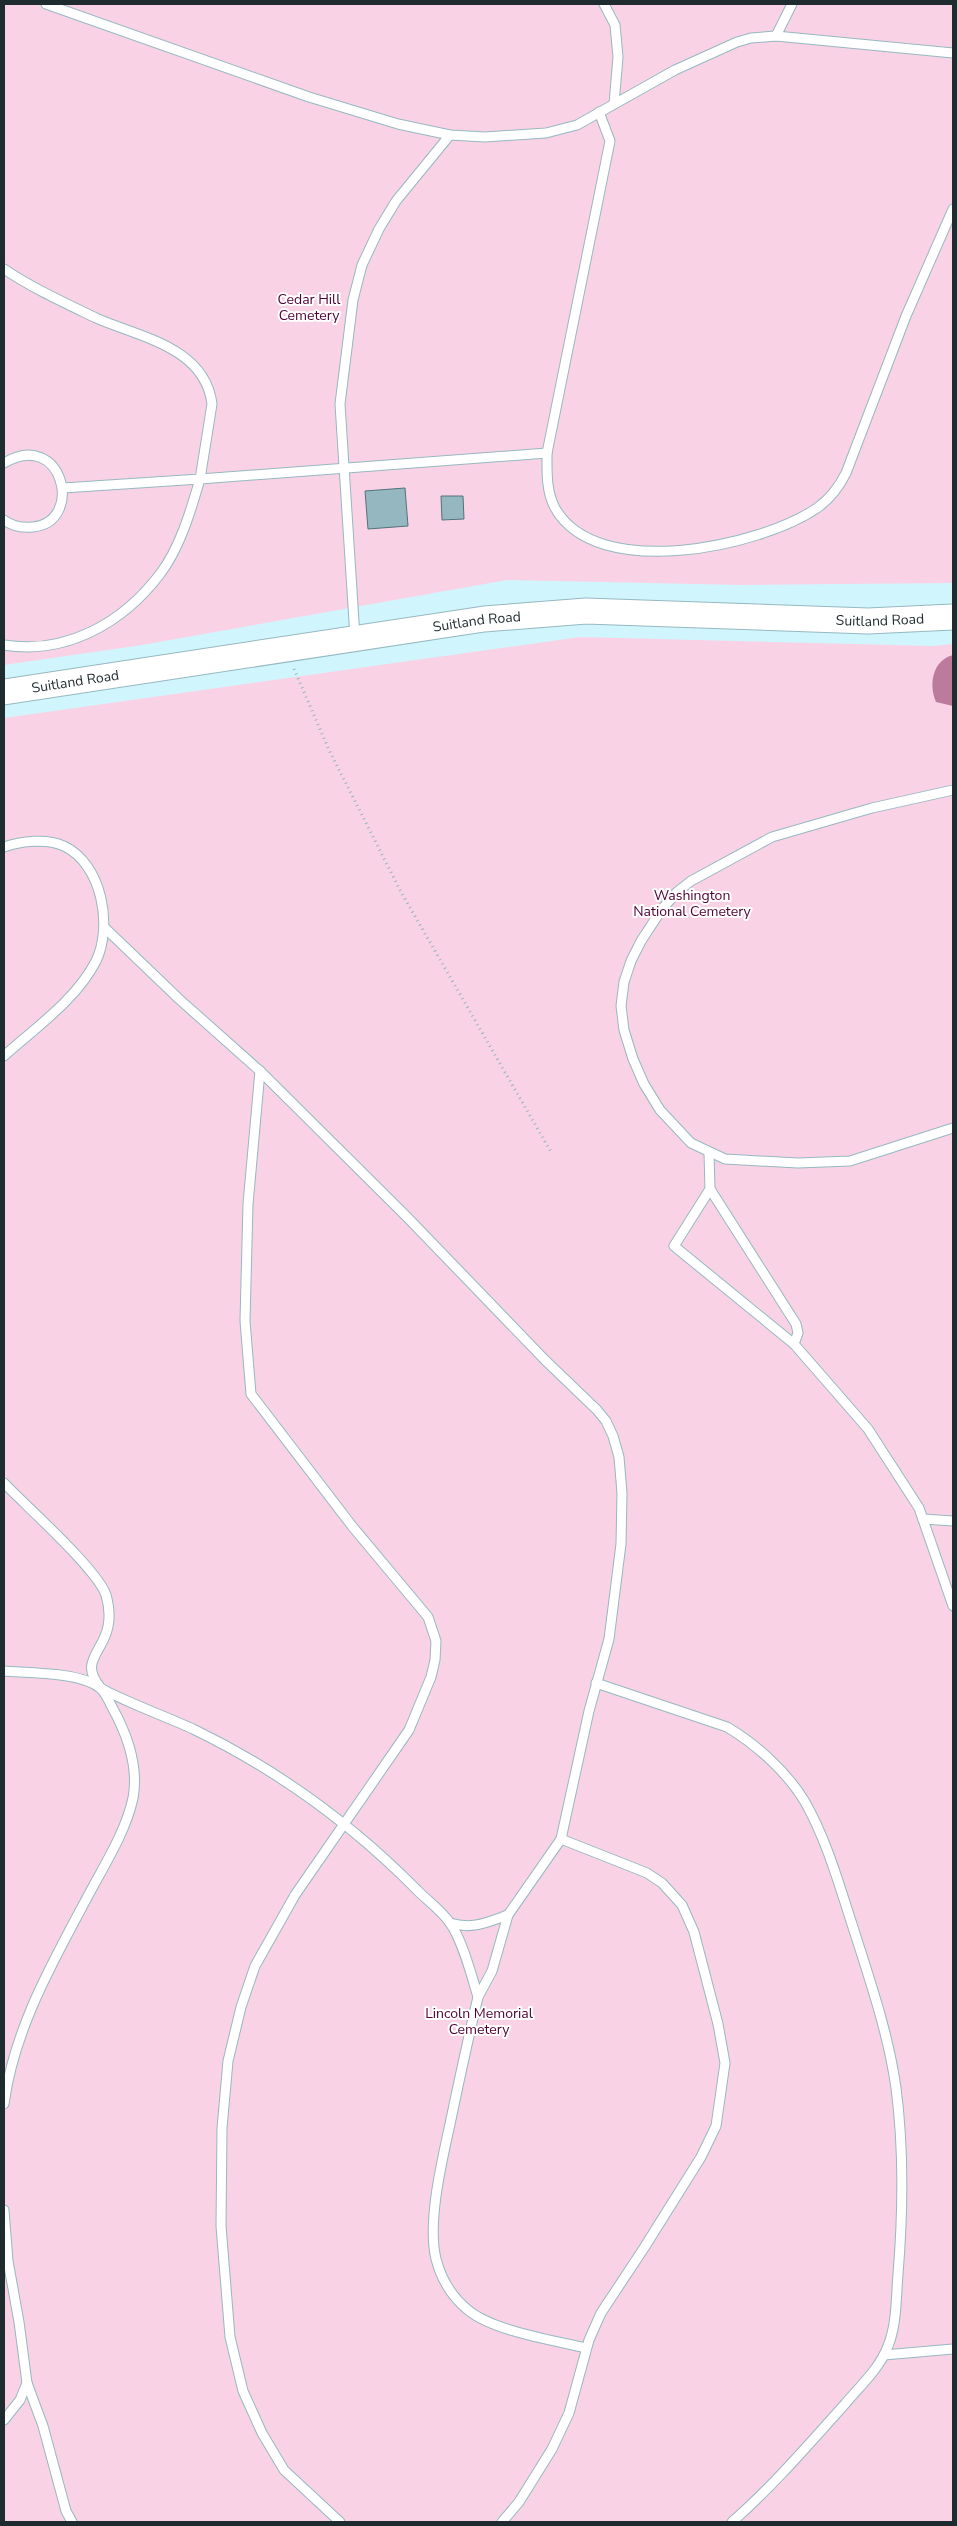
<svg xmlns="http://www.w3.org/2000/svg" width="957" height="2526" font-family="'Nunito Sans',sans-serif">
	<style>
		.green { fill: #f9d3e5 }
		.water { fill: #bc7a9c }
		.building { fill: #95b7bf; stroke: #52727a }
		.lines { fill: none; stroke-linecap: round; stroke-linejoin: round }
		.lane-casing { stroke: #96b8c0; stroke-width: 11 }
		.secondary-casing { stroke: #96b8c0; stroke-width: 27 }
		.path { stroke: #97b4ba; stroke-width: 3; stroke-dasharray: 1 4; stroke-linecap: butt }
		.lane { stroke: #fff; stroke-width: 9 }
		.secondary { stroke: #fff; stroke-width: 25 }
		.labels { text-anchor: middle; stroke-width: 4; stroke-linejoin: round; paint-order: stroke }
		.park-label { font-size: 14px; fill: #500035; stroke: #fff }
		.street-label { font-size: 14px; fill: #1f2c2f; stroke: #fff }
	</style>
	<rect width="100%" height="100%" fill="#d1f5fd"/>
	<g class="green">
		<path d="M4,4H953V583L741,585L507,580L142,645L4,665Z"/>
		<path d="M580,637L934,646L953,644V2522H4V718Z"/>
	</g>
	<path class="water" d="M953,655V706L936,702C928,684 933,660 953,655Z"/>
	<g class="building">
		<path d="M405,488L408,526L368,529L365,491Z"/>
		<path d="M441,496H463L464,519L442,520Z"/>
	</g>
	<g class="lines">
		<g class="lane-casing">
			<g id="lane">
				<path d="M46,4L309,97L398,124L450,135L485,137L546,133L577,125L675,70L737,42L751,38L776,36L953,53"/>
				<path d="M604,4L615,25L618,57L614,104"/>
				<path d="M776,36L792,4"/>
				<path d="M599,112L610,141L547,453C547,472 546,491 555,508C596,582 760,547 817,508C830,499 839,487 846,473L906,316L953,209"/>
				<path d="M4,269C32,288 65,303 96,318C139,337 205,347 212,404L200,479L63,488"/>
				<path d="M4,463C63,428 85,522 33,527C22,528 13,527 4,520"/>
				<path d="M355,637L340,404L353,300L362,265L379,229L396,201L450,135"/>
				<path d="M4,645C66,655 123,623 160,574C180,548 191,510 200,479L547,453"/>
				<path d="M953,790L872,808L772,837L691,881L677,892L662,909L641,941L631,961L624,982L621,1006L624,1030L633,1059L644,1084L660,1110L691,1143L725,1159L798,1163L850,1161L953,1128"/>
				<path d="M4,847C21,841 47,838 64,846C102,864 113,926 96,961C76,1000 35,1028 4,1056"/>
				<path d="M105,928L179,999L260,1071L407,1217L545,1360L597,1410L606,1421L613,1436L619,1457L622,1493L621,1544L609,1639L589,1711L561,1839L508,1915L492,1971L478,1997"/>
				<path d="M260,1071L248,1204L245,1321L251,1394L352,1526L428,1617L436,1641L435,1660L431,1677L409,1730L295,1895L255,1966L241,2007L228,2061L222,2128L221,2226L230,2337L243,2391L262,2433L284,2470L340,2522"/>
				<path d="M709,1153L710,1189L674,1246L794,1344L868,1429L919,1508L953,1606"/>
				<path d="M710,1189L796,1324L798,1333L794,1344"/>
				<path d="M4,1483C26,1506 97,1569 106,1595C110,1609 111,1622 105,1636C97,1656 82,1665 100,1687C106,1694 179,1722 193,1729C276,1769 353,1825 418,1891C428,1901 442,1911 450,1923C462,1939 472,1977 478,1997C468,2039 459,2081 450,2124C442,2161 427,2222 436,2259C441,2278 452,2297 468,2310C493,2331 553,2340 586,2348"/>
				<path d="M923,1519L953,1521"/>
				<path d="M4,1671C29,1673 80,1672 100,1688C105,1692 109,1701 112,1707C127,1734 139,1766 133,1798C126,1831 105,1864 89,1894C54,1960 14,2028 4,2104"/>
				<path d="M596,1683L727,1727C756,1744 788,1773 805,1802C826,1839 838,1881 851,1921C868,1975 888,2031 896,2088C904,2149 903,2213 898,2274C896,2297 897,2324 888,2346C880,2368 860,2386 845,2404C809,2444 773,2486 732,2522"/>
				<path d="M450,1923C472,1930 488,1922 508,1915"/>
				<path d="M4,2210L8,2261L19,2322L27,2383L20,2400L4,2420"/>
				<path d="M884,2355L953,2349"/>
				<path d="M27,2383L43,2426L66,2511L72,2522"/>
				<path d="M502,2522L519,2502L552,2449L569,2413L589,2340L601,2313L644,2248L701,2157L716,2126L725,2063L718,2024L694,1932L682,1905L662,1883L647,1873L561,1839"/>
			</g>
		</g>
		<g class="secondary-casing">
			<g id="secondary">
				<path id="s1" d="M4,692L484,619L586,611L868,621L953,617"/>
			</g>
		</g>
		<path class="path" d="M294,669L329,750L401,892L551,1152"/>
		<use href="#lane" class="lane"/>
		<use href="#secondary" class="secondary"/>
	</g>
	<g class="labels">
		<g class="park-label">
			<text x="309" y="304">Cedar Hill<tspan x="309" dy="16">Cemetery</tspan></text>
			<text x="692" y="900">Washington<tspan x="692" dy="16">National Cemetery</tspan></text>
			<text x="479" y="2018">Lincoln Memorial<tspan x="479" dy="16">Cemetery</tspan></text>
		</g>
		<g class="street-label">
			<text dy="5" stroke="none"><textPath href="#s1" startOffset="882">Suitland Road</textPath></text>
			<text dy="5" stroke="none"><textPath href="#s1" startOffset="478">Suitland Road</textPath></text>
			<text dy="5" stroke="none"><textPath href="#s1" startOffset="72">Suitland Road</textPath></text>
		</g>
	</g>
	<rect width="957" height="2526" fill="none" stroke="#1f2c2f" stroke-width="10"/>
</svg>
